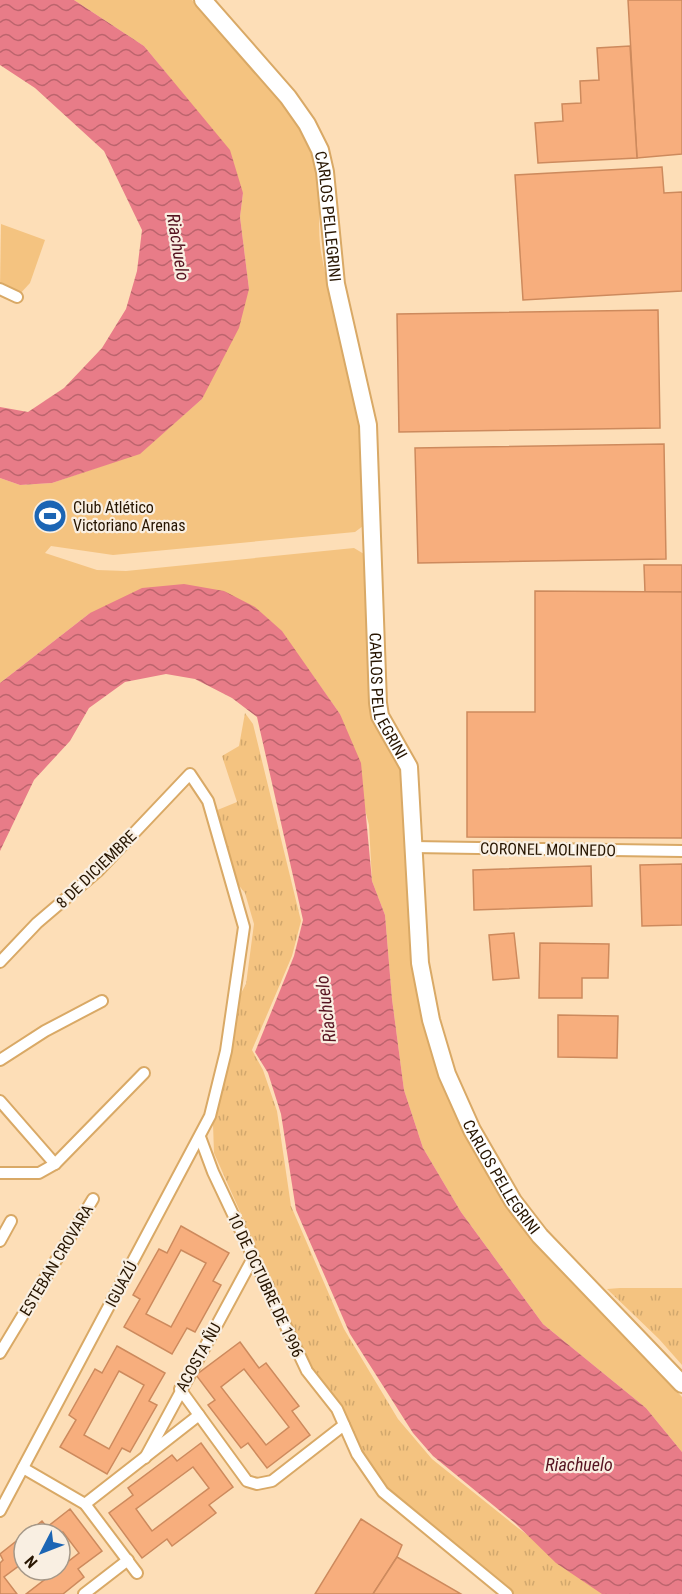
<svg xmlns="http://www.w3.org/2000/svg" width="682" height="1594" font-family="'Roboto Condensed',sans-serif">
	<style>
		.grass { fill: #f4c380 }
		.park { fill: url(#park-tufts) }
		.water { fill: url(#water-waves) }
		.building { fill: #f7ae7d; stroke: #cd8a5d; stroke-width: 1.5; fill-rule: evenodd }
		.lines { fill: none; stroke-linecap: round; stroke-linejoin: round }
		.street-casing { stroke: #d9a966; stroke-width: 14 }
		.secondary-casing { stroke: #d9a966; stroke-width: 20 }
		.street { stroke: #fff; stroke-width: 10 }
		.secondary { stroke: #fff; stroke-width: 16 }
		.labels { text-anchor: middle; stroke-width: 4.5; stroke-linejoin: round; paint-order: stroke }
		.street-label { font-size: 16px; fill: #271500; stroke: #f9efe2 }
		.poi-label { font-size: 16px; fill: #271500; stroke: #f9efe2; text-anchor: start }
		.water-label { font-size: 18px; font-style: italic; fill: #561320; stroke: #f9efe2 }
	</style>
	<defs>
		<pattern id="park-tufts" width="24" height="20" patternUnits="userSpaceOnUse" patternTransform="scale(1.5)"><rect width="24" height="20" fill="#f4c380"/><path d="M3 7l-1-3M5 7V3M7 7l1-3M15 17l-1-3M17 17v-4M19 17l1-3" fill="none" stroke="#d1a76d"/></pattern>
		<pattern id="water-waves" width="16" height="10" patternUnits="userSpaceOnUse" patternTransform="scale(1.5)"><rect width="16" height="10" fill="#e87c88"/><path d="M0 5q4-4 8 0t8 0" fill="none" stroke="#bc646d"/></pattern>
	</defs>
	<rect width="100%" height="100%" fill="#fddeb7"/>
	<g class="grass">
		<path d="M74,0H192C234,46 288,94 312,153C324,184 316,219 321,252C331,311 352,369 361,428C367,459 365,492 367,523L355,532L113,555L51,546L45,553L97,570L126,571L354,548L369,557L372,687L402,760L426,1021L500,1191L682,1397V1452L646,1408L543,1324L461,1212L423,1148L404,1090L392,999L385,915L372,881L369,825L340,714L311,673L90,613L0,683V478L20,485L52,483L140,453L202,399L249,289L240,217L243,193L167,74L144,46Z"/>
		<path d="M1,224L45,240L30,283L17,297L0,289Z"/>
	</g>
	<g class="park">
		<path d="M245,713L253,724L301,921L292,956L252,1050L263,1070L277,1111L291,1206L344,1329L398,1419L432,1459L518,1528L609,1594H514L394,1494L375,1474L307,1363L214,1153L213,1124L239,997L246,984L254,924L245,893L236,882L215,811L237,802L222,756L239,746Z"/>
		<path d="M620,1288H682V1365L659,1339L607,1289Z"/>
	</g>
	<g class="water">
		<path d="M0,0H74L144,46L230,150L243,193L240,217L249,289L239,328L202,399L140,454L52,483L20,485L0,478V407L28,412L64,388L102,348L126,309L137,271L142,230L104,151L35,88L0,65Z"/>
		<path d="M184,584L224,591L255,607L282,631L340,714L361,763L372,881L385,915L392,999L404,1090L423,1148L461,1212L543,1324L646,1408L682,1452V1594H602L556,1563L515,1523L433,1456L413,1433L350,1334L296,1210L281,1114L268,1073L255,1052L294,956L303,920L257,717L232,698L195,679L166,674L125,682L89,708L70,741L34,780L0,851V683L90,613L142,588Z"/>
	</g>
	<g class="building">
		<path d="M628,0H682V154L637,158Z"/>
		<path d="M630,46L637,158L538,163L535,123L563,121L562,104L581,103L580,81L599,80L597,48Z"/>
		<path d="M662,167L664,193L682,192V291L523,300L515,175Z"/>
		<path d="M658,310L660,428L399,432L397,314Z"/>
		<path d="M664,444L666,559L418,563L415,448Z"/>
		<path d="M644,565H682V592H645Z"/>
		<path d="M535,591L682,592V838L467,837V712H535Z"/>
		<path d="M682,864V925L642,926L640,865Z"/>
		<path d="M591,866L592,906L474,910L473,870Z"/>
		<path d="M514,933L519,978L493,980L489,935Z"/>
		<path d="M540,943L609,944L608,978H582V998H539Z"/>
		<path d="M558,1015L618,1016L617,1058L558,1057Z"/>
		<path d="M181,1226L229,1253L213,1281L221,1285L195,1332L187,1328L172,1354L124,1327L140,1299L133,1295L159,1249L167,1253ZM181,1250L206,1263L171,1327L146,1314Z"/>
		<path d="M240,1342L259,1368L266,1363L299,1406L292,1411L310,1435L267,1468L248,1443L241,1448L208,1405L215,1400L196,1375ZM244,1369L289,1427L266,1445L221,1387Z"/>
		<path d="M117,1346L165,1373L149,1401L157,1405L130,1452L122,1448L107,1474L60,1447L76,1420L69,1415L95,1369L102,1373ZM119,1371L144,1385L109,1449L84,1435Z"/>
		<path d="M201,1443L233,1487L209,1505L216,1513L172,1546L167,1539L142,1558L109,1513L133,1495L128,1488L172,1455L177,1461ZM193,1467L209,1488L152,1531L136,1509Z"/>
		<path d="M70,1509L102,1551L78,1569L84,1577L63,1594H26L79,1553L63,1532L26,1534L42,1521L47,1527Z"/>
		<path d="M361,1519L402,1545L397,1557L373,1594H315Z"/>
		<path d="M24,1535V1562L4,1577L17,1594H0V1563L3,1560L0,1554Z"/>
		<path d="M397,1557L461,1594H373Z"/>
	</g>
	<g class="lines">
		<g class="street-casing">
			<g id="street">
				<path d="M0,289L17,297"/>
				<path d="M413,847L682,851"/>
				<path d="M0,962L37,923L98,871L190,774L208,801L244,927L226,1051L210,1116L0,1511"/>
				<path d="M0,1060L45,1031L102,1001"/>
				<path d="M0,1101L55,1164"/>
				<path d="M200,1137L213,1172L307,1371L337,1409L357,1454L383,1492L507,1594"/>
				<path d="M0,1173H39L55,1164L144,1073"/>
				<path d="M0,1241L11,1221"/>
				<path d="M0,1353L93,1199"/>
				<path d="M180,1389L247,1481L257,1484L272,1481L344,1425"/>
				<path d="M145,1458L253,1258"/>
				<path d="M23,1468L85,1504L137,1573"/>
				<path d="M85,1504L199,1415"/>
				<path d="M84,1594L128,1560"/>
			</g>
		</g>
		<g class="secondary-casing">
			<g id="secondary">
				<path id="s1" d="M203,0L288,97L307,124L320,150L325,172L336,284L368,425L378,703L380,716L409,767L420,963L431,1020L447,1074L472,1130L513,1201L540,1236L682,1384"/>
			</g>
		</g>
		<use href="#street" class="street"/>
		<use href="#secondary" class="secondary"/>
	</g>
	<defs>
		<g id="stadium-disc" transform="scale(1.725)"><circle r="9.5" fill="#1c65b4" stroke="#f9efe2"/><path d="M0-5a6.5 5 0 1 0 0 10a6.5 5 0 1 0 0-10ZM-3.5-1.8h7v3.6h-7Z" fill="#fff"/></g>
	</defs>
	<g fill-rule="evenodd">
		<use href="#stadium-disc" x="50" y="516"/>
	</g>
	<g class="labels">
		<g class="street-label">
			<text dy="6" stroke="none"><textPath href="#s1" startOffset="258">CARLOS PELLEGRINI</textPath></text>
			<text dy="6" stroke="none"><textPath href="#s1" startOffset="744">CARLOS PELLEGRINI</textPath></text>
			<text transform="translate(548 849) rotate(1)" y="6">CORONEL MOLINEDO</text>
			<text transform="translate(96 869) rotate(-44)" y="6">8 DE DICIEMBRE</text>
			<text dy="6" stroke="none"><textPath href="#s1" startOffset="1248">CARLOS PELLEGRINI</textPath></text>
			<text transform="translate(56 1260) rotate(-59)" y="6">ESTEBAN CROVARA</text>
			<text transform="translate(121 1284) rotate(-62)" y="6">IGUAZÚ</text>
			<text transform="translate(266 1285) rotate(65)" y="6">10 DE OCTUBRE DE 1996</text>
			<text transform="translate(198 1357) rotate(-61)" y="6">ACOSTA ÑU</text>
		</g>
		<g class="poi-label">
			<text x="73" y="513">Club Atlético<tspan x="73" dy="18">Victoriano Arenas</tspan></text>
		</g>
		<g class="water-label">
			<text transform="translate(178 247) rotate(81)" y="6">Riachuelo</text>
			<text transform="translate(326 1009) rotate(-97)" y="6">Riachuelo</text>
			<text x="579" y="1471">Riachuelo</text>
		</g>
	</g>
	<g transform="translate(42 1552) rotate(228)"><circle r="28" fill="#f9efe2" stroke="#a59888" stroke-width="1.5"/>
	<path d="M0-4.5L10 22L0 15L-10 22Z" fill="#1c65b4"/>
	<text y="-9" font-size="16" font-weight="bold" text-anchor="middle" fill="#271500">N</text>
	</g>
</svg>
